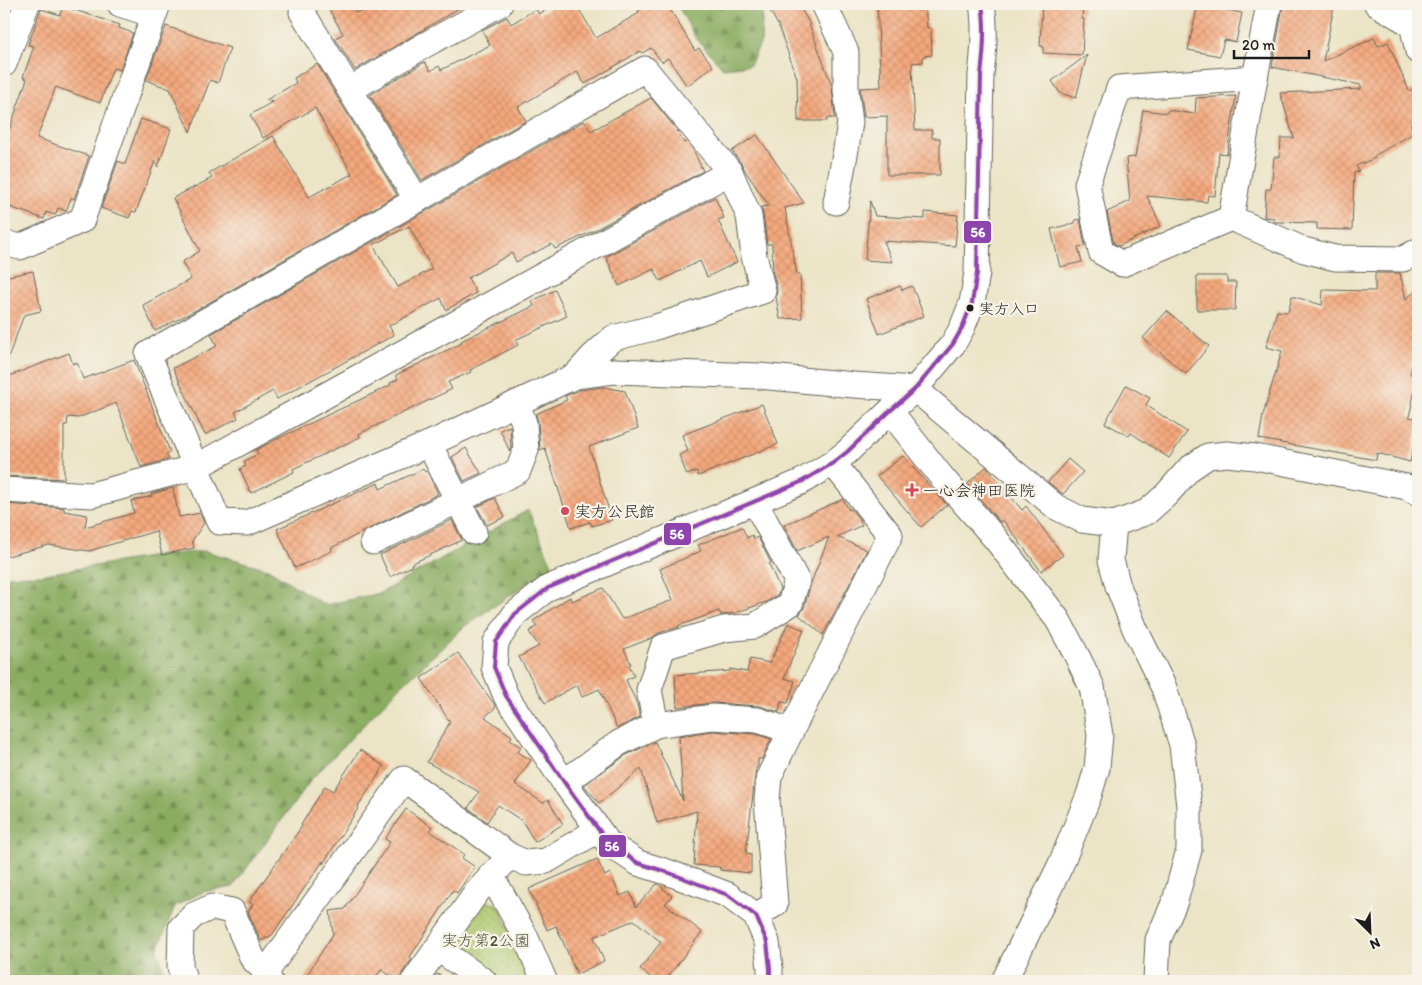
<svg xmlns="http://www.w3.org/2000/svg" width="1422" height="985" font-family="Itim,'Klee One',sans-serif">
	<style>
		.grass { fill: url(#grass-dots); stroke: #657244 }
		.forest { fill: url(#forest-firs); stroke: #53643e }
		.building { fill: url(#building-cross-hatch); fill-rule: evenodd }
		.lines { fill: none; stroke-linecap: round; stroke-linejoin: round }
		.minor-casing { stroke: #646258; stroke-width: 27 }
		.minor { stroke: #fff; stroke-width: 25 }
		.bus-1-casing { stroke: #f7f3e8; stroke-width: 8 }
		.bus-1 { stroke: #8e44ad; stroke-width: 4 }
		.bus-dot { fill: #1c1c1c; stroke: #f7f3e8; stroke-width: 2 }
		.poi-dot { fill: #d1495b; stroke: #f7f3e8; stroke-width: 2 }
		.labels { text-anchor: middle; stroke-width: 4.5; stroke-linejoin: round; paint-order: stroke }
		.bus-label { font-size: 15px; fill: #1c1c1c; stroke: #f7f3e8; text-anchor: start }
		.poi-label { font-size: 16px; fill: #1c1c1c; stroke: #f7f3e8; text-anchor: start }
		.park-label { font-size: 16px; fill: #4f5838; stroke: #f7f3e8 }
		.line-badge { stroke: #f7f3e8; stroke-width: 2 }
		.badge-label { font-size: 14px; text-anchor: middle; font-weight: bold; fill: #fff }
	</style>
	<defs>
		<pattern id="grass-dots" width="8" height="8" patternUnits="userSpaceOnUse" patternTransform="scale(1.25)"><rect width="8" height="8" fill="#aec76d"/><path d="M2 2h.1M6 6h.1" fill="none" stroke="#95aa5e" stroke-width="1.8" stroke-linecap="round"/></pattern>
		<pattern id="forest-firs" width="22" height="20" patternUnits="userSpaceOnUse" patternTransform="scale(1.25)"><rect width="22" height="20" fill="#8aac60"/><path d="M5 1l3.5 6h-7zM16 11l3.5 6h-7z" fill="#708b4e"/></pattern>
		<pattern id="building-cross-hatch" width="8" height="8" patternUnits="userSpaceOnUse" patternTransform="scale(1.25)"><rect width="8" height="8" fill="#f4a87d"/><path d="M0 0l8 8M0 8l8-8" fill="none" stroke="#d1906b"/></pattern>
	</defs>
	<rect width="100%" height="100%" fill="#f7f3e8"/>
	<filter id="ink" filterUnits="userSpaceOnUse"><feTurbulence type="fractalNoise" baseFrequency=".02" numOctaves="2"/><feDisplacementMap in="SourceGraphic" scale="10" xChannelSelector="R" yChannelSelector="G"/><feConvolveMatrix kernelMatrix="1 2 1 2 8 2 1 2 1" color-interpolation-filters="sRGB"/></filter>
	<filter id="wash" filterUnits="userSpaceOnUse"><feTurbulence type="fractalNoise" baseFrequency=".0096" numOctaves="4" result="noise"/><feDisplacementMap in="SourceGraphic" scale="20" xChannelSelector="R" yChannelSelector="G"/><feGaussianBlur stdDeviation="1.12" result="paint"/><feColorMatrix in="noise" values="0 0 0 0 0 0 0 0 0 0 0 0 0 0 0 0 0 1.4 0 .05"/><feComposite in="paint" operator="in"/></filter>
	<g filter="url(#wash)">
		<rect width="100%" height="100%" fill="#ebe4c6"/>
		<path class="grass" d="M482,901L499,905L531,981H499L459,953L454,942Z"/>
		<g class="forest">
			<path d="M677,4H763L761,42L750,65L723,68L695,37Z"/>
			<path d="M528,510L553,567L466,625L395,692L311,780L233,887L203,892L175,906L157,951L169,981H4V576L39,575L161,555L205,551L268,569L325,605L380,593Z"/>
		</g>
		<g id="blocks">
			<g class="building">
				<path d="M326,4H351L356,13L372,4H470L467,6L466,4L355,70L335,38L343,34Z"/>
				<path d="M556,4H576L596,38L639,13L638,11L651,4H667L695,51L699,48L713,66L687,86L668,58L662,62L651,48L642,53L640,51L585,84L577,72L518,107L526,121L422,180L370,95L425,62L430,71L439,66L441,70L490,45L482,30L507,17L511,24L536,9L539,14Z"/>
				<path d="M766,4H798L808,21L832,86L835,118H827V121H798L797,78L778,25Z"/>
				<path d="M877,4H925L927,28H931L932,55L923,56V62L912,63L915,130H932V138H940V175H887V116L864,117L860,88L881,87Z"/>
				<path d="M1042,4H1083L1082,19H1084L1082,55L1043,53V46H1040Z"/>
				<path d="M1198,4L1242,13L1236,42L1224,40L1220,56L1188,50Z"/>
				<path d="M1297,4H1319L1334,7L1323,61L1374,38L1378,46L1388,42L1409,91L1418,86V119L1410,124L1414,133L1374,156L1375,158L1356,166L1359,171L1354,173L1352,230L1317,229V223L1276,222L1274,221V218L1264,217L1266,189H1271L1274,157H1280L1281,138H1294L1280,93L1361,89V85L1272,67L1283,6L1296,9Z"/>
				<path d="M63,6L120,25L119,28L133,33L120,70L113,68L100,103L56,87L55,89L37,138L89,156L74,199L71,198L66,211L58,208L55,215L46,212L44,219L4,205V145L27,79L23,77L34,46L28,45L41,9L60,15Z"/>
				<path d="M166,26L230,48L218,83L210,80L190,132L170,89L146,80Z"/>
				<path d="M1087,55L1076,98L1060,93L1052,81Z"/>
				<path d="M317,64L397,195L198,309L155,331L143,305L191,279L182,262L200,251L173,198L212,178L209,173L273,136L309,197L352,174L315,108L263,138L250,115L272,102L266,100L296,83L294,78Z"/>
				<path d="M1236,96L1227,154L1219,153L1215,196L1208,195L1207,202L1147,196L1161,226L1119,246L1115,244L1113,241L1107,212L1130,201L1126,158L1135,157L1143,110L1167,113L1168,110L1195,114L1196,98Z"/>
				<path d="M651,98L676,129L684,143L686,142L693,149L703,171L593,231L555,249L552,244L516,262L512,253L468,278L476,293L446,310L441,298L389,326L394,335L277,399L273,391L235,412L238,418L205,435L173,368L217,346L211,334L584,121L591,131ZM409,226L432,269L398,287L373,245Z"/>
				<path d="M141,119L171,129L158,167L155,161L136,212L132,211L129,218L101,208L118,161L125,164Z"/>
				<path d="M757,135L804,203L785,208L797,275L800,274L802,318L780,319L776,297L777,288L773,274L772,244H767L763,214L761,207L769,206L746,172L741,163L732,151Z"/>
				<path d="M715,197L724,218L718,220L737,262L707,277L700,261L660,281L654,269L619,286L606,257Z"/>
				<path d="M870,201L875,216L925,219V212L958,215L955,246L884,241L892,262L865,260Z"/>
				<path d="M1080,219L1085,246L1078,247L1082,262L1060,267L1051,229L1075,223V220Z"/>
				<path d="M33,271L41,311L24,315L6,363L4,362V277Z"/>
				<path d="M1375,273H1400L1406,299L1418,289V339L1410,374L1418,376L1409,417L1418,419V427L1410,462L1377,453L1376,460L1259,439L1263,415L1282,351L1266,347L1277,311L1288,312L1292,296L1322,305L1323,290L1375,291Z"/>
				<path d="M1197,276H1227V282H1236L1235,310H1197Z"/>
				<path d="M900,286L902,290L912,286L924,316L879,334L866,299Z"/>
				<path d="M555,290L567,316L515,340L518,345L470,370L471,372L448,382L452,389L359,434L360,437L293,469L294,472L251,493L240,469L246,466L244,461L258,454L256,450L277,439L391,385L390,383L398,379L396,375L462,343L461,341L534,306L532,301Z"/>
				<path d="M1167,311L1209,346L1186,374L1143,338Z"/>
				<path d="M69,353L73,364L77,362L83,379L134,360L170,452L166,454L169,459L141,467L116,403L78,418L68,417L67,425H64V479L4,476V378Z"/>
				<path d="M1126,385L1150,398L1146,405L1187,432L1169,458L1131,433L1129,436L1105,423Z"/>
				<path d="M604,387L625,391L638,428L589,447L612,520L592,526L590,522L571,528L545,448L540,450L538,422L536,414L567,400L565,396L580,390Z"/>
				<path d="M762,404L778,444L698,476L697,471L687,475L679,455L688,451L682,435Z"/>
				<path d="M510,426L511,448L510,452L500,430Z"/>
				<path d="M466,448L481,473L464,481L452,457Z"/>
				<path d="M903,456L947,505L921,527L877,476Z"/>
				<path d="M1068,459L1083,472L1063,494L1048,482Z"/>
				<path d="M986,467L1022,510L1026,506L1063,555L1041,571L1003,520L1000,522L967,484Z"/>
				<path d="M423,469L425,472L427,471L438,494L331,548L332,551L295,568L277,529L378,483L380,489Z"/>
				<path d="M173,488L179,517L200,513L204,523L192,541L194,548L162,555L156,531L89,551L49,545L4,557V504L64,508V511L87,515L85,527L134,513L131,501L152,496L151,494Z"/>
				<path d="M495,498L505,517L487,525L477,507Z"/>
				<path d="M843,499L849,510L851,509L859,519L862,525L837,537L867,550L823,635L799,615L804,608L811,583L829,537L797,551L784,525Z"/>
				<path d="M452,520L462,540L411,564L412,566L390,577L380,555Z"/>
				<path d="M742,527L747,538L752,535L754,539L758,537L771,563L769,564L780,589L778,595L766,602L735,613L721,615L719,611L678,626L679,627L659,633L652,638L624,649L631,664L629,665L634,676L626,680L637,704L640,717L617,728L599,689L582,697L577,685L545,703L519,657L539,646L529,632L537,626L533,621L570,597L572,601L603,588L622,619L673,600L660,569L701,551L698,545Z"/>
				<path d="M788,623L804,630L784,678L795,681L788,703L781,702L779,712L759,706L713,703L677,707L675,675L730,671V669L747,672L750,659L770,663Z"/>
				<path d="M458,653L496,707L485,717L512,736L510,740L521,747L518,752L531,760L515,784L543,803L548,800L563,824L535,842L522,821L498,805L487,822L468,808L479,792L427,762L450,722L421,678Z"/>
				<path d="M713,731L755,734L771,739L762,759H758V767L756,768L755,776L746,853L751,854V873L720,870V867L694,865L697,811L657,823L641,769L599,803L584,785L626,755L655,742L683,801L679,736Z"/>
				<path d="M360,750L384,766L358,806L359,807L323,864V861L272,935L261,941L248,912L253,904L249,902L302,826L301,825L325,786L333,791Z"/>
				<path d="M406,809L432,827L430,831L464,854L462,858L475,867L457,893L453,890L410,957L412,959L402,973L400,981L381,970L373,981H303L333,934L330,911L345,909L390,842L385,839Z"/>
				<path d="M597,859L605,876L610,873L620,896L630,892L636,907L657,884L659,885L672,896L665,904L702,932L665,981H655L640,969L661,942L634,920L594,937L604,961L577,974L556,926L547,930L529,889Z"/>
				<path d="M437,974L449,981H431Z"/>
			</g>
		</g>
	</g>
	<g filter="url(#ink)">
		<use href="#blocks" fill-opacity="0" stroke="#646258" stroke-width="1"/>
		<g class="lines">
			<g class="minor-casing">
				<g id="minor">
					<path d="M120,4L154,15"/>
					<path d="M824,4L846,52V91L850,122L846,149L836,202"/>
					<path d="M1269,4L1255,78L1231,218L1304,250L1335,258L1403,259L1418,251"/>
					<path d="M1377,4L1418,28"/>
					<path d="M302,12L417,200"/>
					<path d="M1412,24L1418,51"/>
					<path d="M4,64L27,4"/>
					<path d="M350,90L423,46L500,4"/>
					<path d="M1231,218L1122,264L1101,252L1087,184L1119,88L1255,78"/>
					<path d="M4,243L20,247L82,220L158,4"/>
					<path d="M575,376L592,357L613,338L653,328L763,291L754,256L749,216L730,172L645,69L148,354L219,522L247,523L429,444L575,376L614,371L759,376L854,385L915,389L1056,507L1082,520L1114,524L1147,512L1166,495L1189,469L1208,456L1227,454L1255,457L1407,487L1418,493"/>
					<path d="M890,411L944,480L995,538L1058,620L1077,656L1092,687L1100,735L1097,768L1089,795L1061,864L1004,981"/>
					<path d="M429,444L474,532"/>
					<path d="M4,490L91,495L196,467L730,172"/>
					<path d="M1114,524L1111,560L1118,586L1135,629L1164,688L1182,745L1189,806V850L1175,901L1158,940L1156,981"/>
					<path d="M373,542L518,471L526,450L524,423L517,403"/>
					<path d="M656,725L649,690L663,647L724,629L755,626L790,604L797,581L755,502"/>
					<path d="M564,782L619,743L656,725L712,717L758,720L791,731"/>
					<path d="M491,875L525,936L544,980L543,981"/>
					<path d="M756,916L775,904L767,800L769,777L791,731L890,535L833,463"/>
					<path d="M437,948L484,981"/>
					<path d="M185,981L180,967L181,928L194,915L212,907L232,911L253,959L266,972"/>
					<path d="M270,981L266,972L404,779L510,856L526,863L546,861L598,830"/>
					<path d="M414,981L477,892L510,856"/>
					<path d="M770,981V968L767,942L756,916L728,895L667,872L638,863L609,844L564,782L506,696L494,667L496,642L515,614L548,588L801,482L833,463L847,452L890,411L915,389L953,344L962,328L972,303L977,273L981,75C984,51 986,28 982,4"/>
				</g>
			</g>
			<use href="#minor" class="minor"/>
			<g class="bus-1-casing">
				<path id="bus-1" d="M770,981V968L767,942L756,916L728,895L667,872L638,863L609,844L564,782L506,696L494,667L496,642L515,614L548,588L801,482L833,463L847,452L890,411L915,389L953,344L962,328L972,303L977,273L981,75C984,51 986,28 982,4"/>
			</g>
			<use href="#bus-1" class="bus-1"/>
		</g>
	</g>
	<circle class="bus-dot" cx="970" cy="308" r="4.5"/>
	<g class="poi-dot">
		<path d="M909.5 482.5h5v5h5v5h-5v5h-5v-5h-5v-5h5z"/>
		<circle cx="565" cy="511" r="5"/>
	</g>
	<g class="labels">
		<g class="bus-label">
			<text x="979" y="314">実方入口</text>
		</g>
		<g class="poi-label">
			<text x="923" y="496">一心会神田医院</text>
			<text x="575" y="517">実方公民館</text>
		</g>
		<g class="park-label">
			<text x="486" y="946">実方第2公園</text>
		</g>
	</g>
	<g class="line-badge">
		<rect x="963" y="220" width="29" height="24" rx="5" fill="#8e44ad"/>
		<rect x="663" y="522" width="29" height="24" rx="5" fill="#8e44ad"/>
		<rect x="598" y="834" width="29" height="24" rx="5" fill="#8e44ad"/>
	</g>
	<g class="badge-label">
		<text x="978" y="237">56</text>
		<text x="677" y="539">56</text>
		<text x="612" y="851">56</text>
	</g>
	<rect width="1422" height="985" fill="none" stroke="#f7f3e8" stroke-width="20"/>
	<g transform="translate(1370 932) rotate(156)" stroke="#f7f3e8" stroke-width="4" paint-order="stroke">
	<path d="M0-4L9 19L0 12L-9 19Z" fill="#1c1c1c"/>
	<text y="-8" font-size="14" font-weight="bold" text-anchor="middle" fill="#1c1c1c">N</text>
	</g>
	<path d="M1234 50v8h75v-8" fill="none" stroke="#1c1c1c" stroke-width="2.5"/>
	<text x="1242" y="50" font-size="15" fill="#1c1c1c" stroke="#f7f3e8" stroke-width="4" paint-order="stroke">20 m</text>
</svg>
